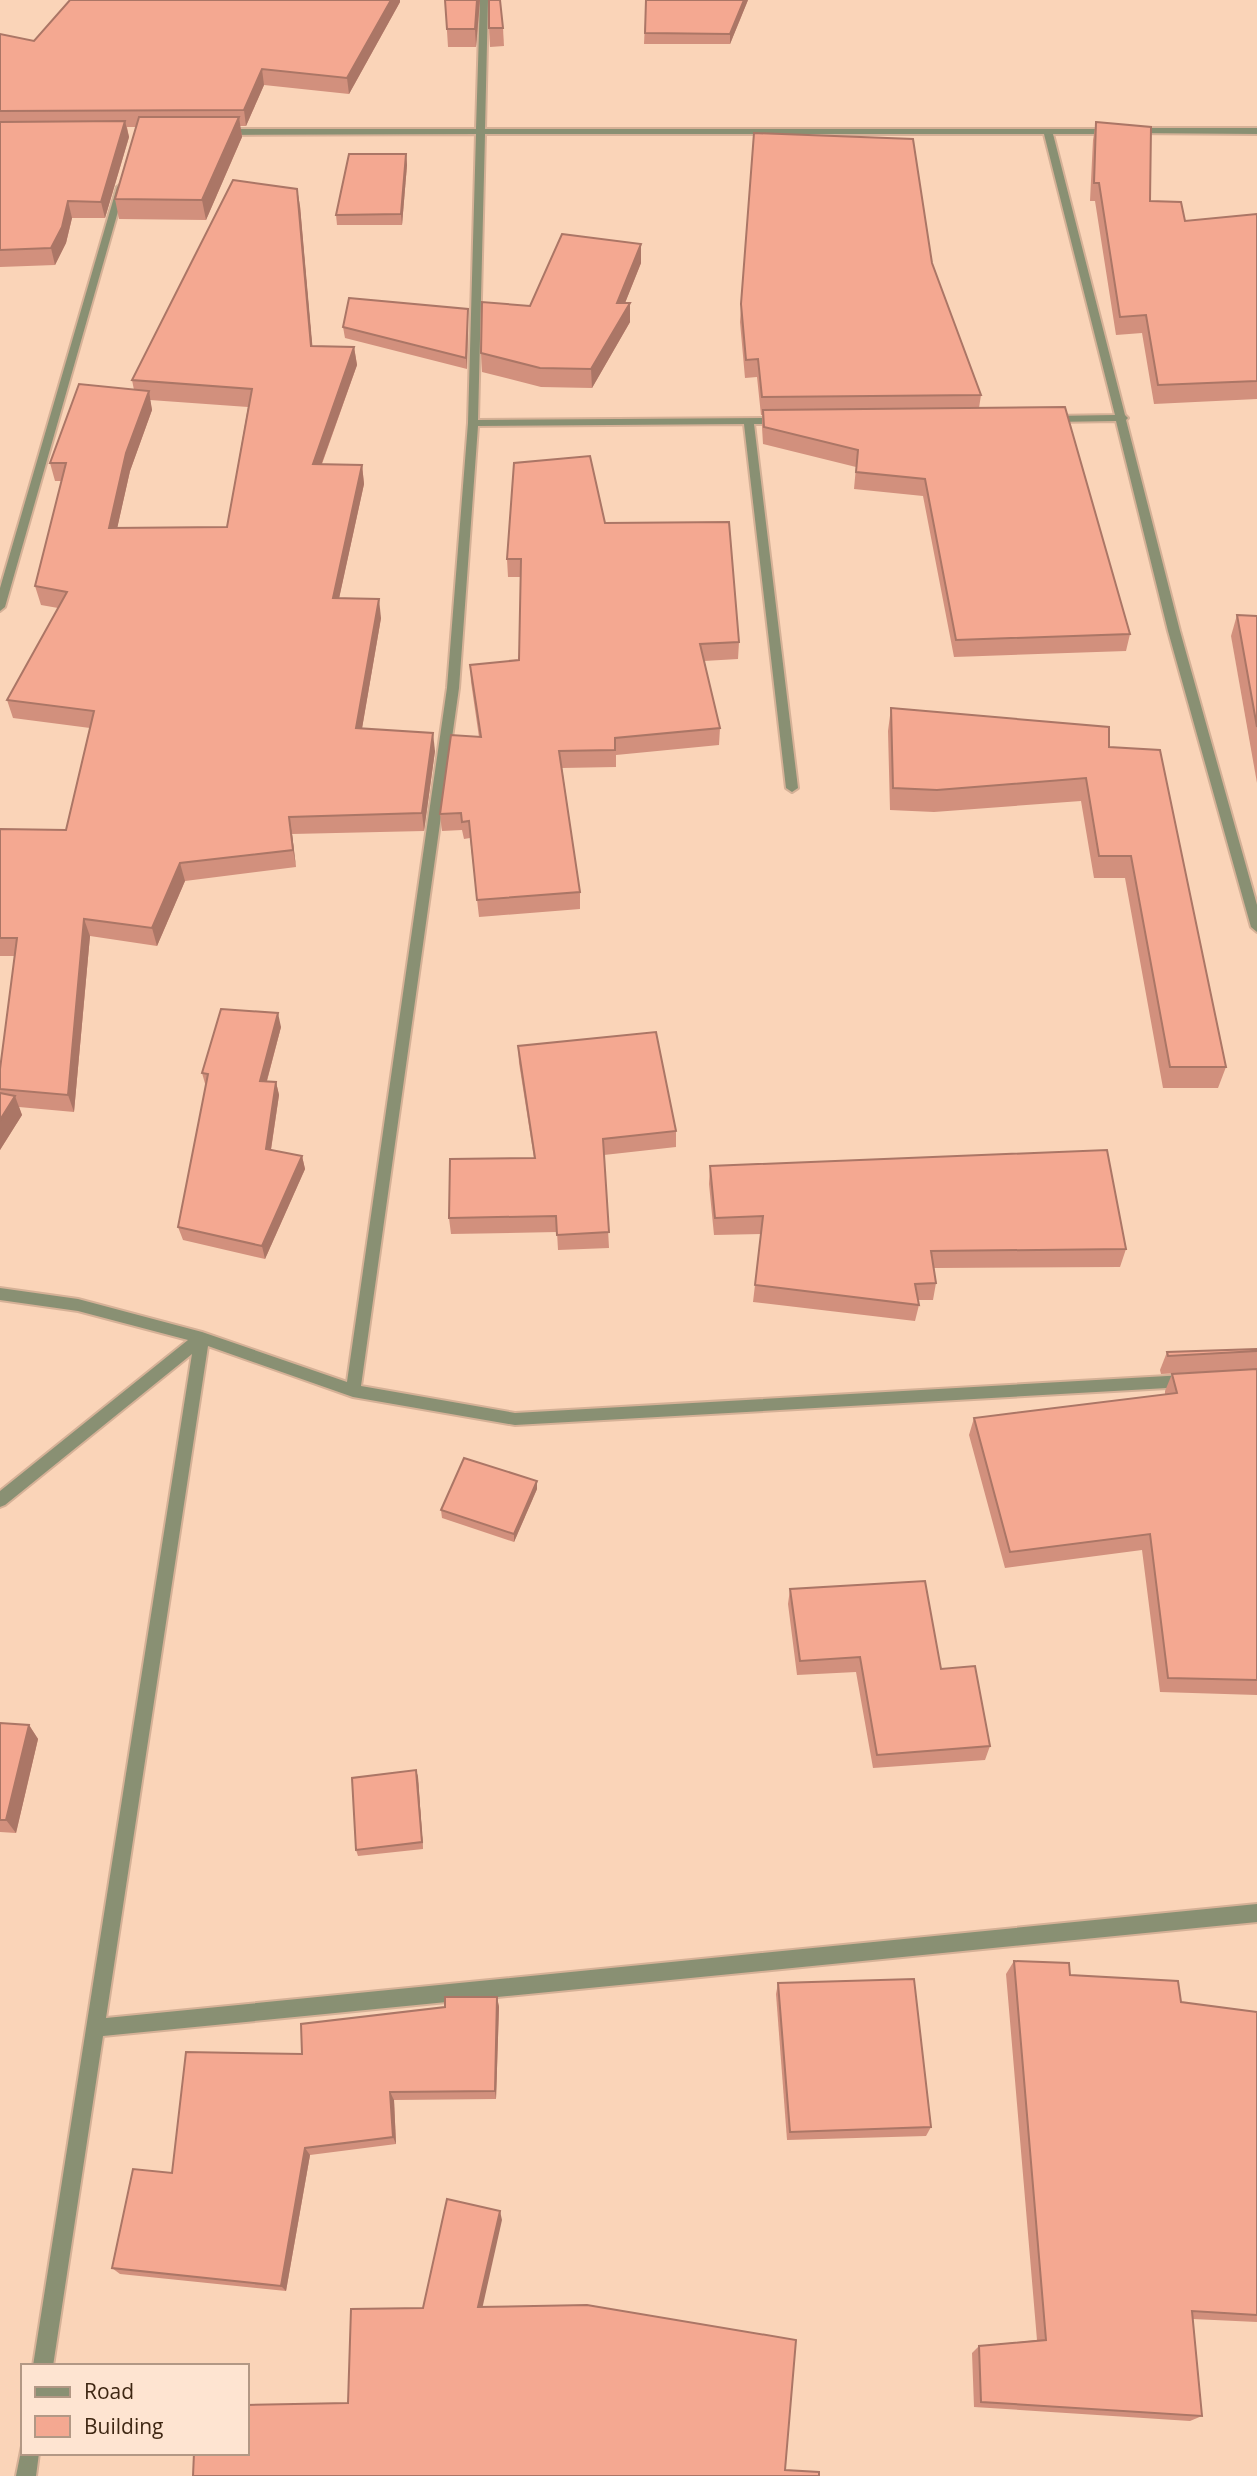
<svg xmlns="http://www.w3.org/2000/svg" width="1257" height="2476" font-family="'Open Sans',sans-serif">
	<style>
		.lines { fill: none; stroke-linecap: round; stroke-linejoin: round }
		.street-casing { stroke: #d5b197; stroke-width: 4 }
		.street { fill: #899073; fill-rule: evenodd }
		.wall { fill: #d2907d; fill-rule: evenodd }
		.shaded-wall { fill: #ab7666 }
		.building { fill: #f4a891; stroke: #ab7666; stroke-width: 2 }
	</style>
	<rect width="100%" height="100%" fill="#fad4b8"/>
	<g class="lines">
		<g class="street-casing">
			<g id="street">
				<path d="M480,0H488L485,129H1115V133L1112,134H1053L1125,415L1128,418L1126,420L1180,631L1257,905V932L1251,927L1168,631L1116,421L1052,422L1047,419L1052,416L1115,415L1044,134H485L478,420L780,418L785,421L780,424H754L798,788L792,792L786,788L744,424L478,426L459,688L361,1386L515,1413L1185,1375L1190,1377L1192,1381L1190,1385L1185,1387L515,1425L353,1397L208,1346L106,2018L1257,1904V1922L103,2036L53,2366H33L192,1354L5,1505L0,1507V1491L188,1340L78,1311L0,1300V1288L78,1299L202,1332L347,1382L447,688L468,423L476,134L222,135L218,132L222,129H476Z"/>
				<path d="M1132,128H1257V134L1129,133V129Z"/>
				<path d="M121,184L125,187L5,607L0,611V588L117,187Z"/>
				<path d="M22,2446L23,2453H39L36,2476H16Z"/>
			</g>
		</g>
		<use href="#street" class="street"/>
	</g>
	<g class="wall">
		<path d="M70,0H400V2L349,94L264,85L246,126H240L242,137L206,220L119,219L115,199L136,127H127L129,137L105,218H72L66,243L55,265L0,267V34L34,41Z"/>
		<path d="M445,0H480L476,47H448Z"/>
		<path d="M646,0H748L730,44H644Z"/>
		<path d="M489,28H503L504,46L490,47Z"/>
		<path d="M1096,122L1150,201L1185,221L1257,214V399L1154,404L1142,333L1116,335L1095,201H1090L1093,140Z"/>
		<path d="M406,154L407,165L402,225H337L336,215Z"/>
		<path d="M300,206L312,346L354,347L357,365L322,464L362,465L364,484L339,598L381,618L362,728L435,751L424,831L292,834L296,867L185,881L157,946L90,936L74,1112L19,1107L22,1115L0,1150V1069L15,956H0V829L66,830L90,728L13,718L7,700L58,608L41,605L35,586L62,481H55L50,463L134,390L132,380ZM150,400L248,407L227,527L117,528L130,471L152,410Z"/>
		<path d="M641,244V263L625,303L630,322L592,388L541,387L482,372L481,353L530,306Z"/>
		<path d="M932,263L981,395L979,408L1130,634L1126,651L954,657L923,496L854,489L856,467L763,444L762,427V415H761L757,377L745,378L740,322L741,304Z"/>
		<path d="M468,309L467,369L345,338L343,327Z"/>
		<path d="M605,523L739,642L738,659L704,661L720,728L719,745L616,755V767L562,768L580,892V909L479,917L470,838L464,839L462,830L442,831L440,814L479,737L471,682L470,665L519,660L521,577H508L507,559Z"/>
		<path d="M1237,615L1257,616V783L1231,636Z"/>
		<path d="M891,708L1109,747L1226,1067L1218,1088H1163L1125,878H1094L1081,801L934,812L890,810L888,731Z"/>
		<path d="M281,1027L267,1081L276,1082L279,1095L271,1150L302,1156L305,1169L265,1259L183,1240L178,1227L206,1087L202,1073Z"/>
		<path d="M518,1046L676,1131V1147L604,1155L609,1248L558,1250L557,1232L451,1234L449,1218L534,1158L519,1063Z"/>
		<path d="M710,1166L1126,1249L1120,1267L934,1268L936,1283L933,1300H918L919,1305L915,1321L753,1302L761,1234L714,1235L709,1184Z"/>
		<path d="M1257,1349V1369L1161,1374L1160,1370L1167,1352Z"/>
		<path d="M1257,1369V1695L1160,1692L1142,1550L1005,1568L969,1435L974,1418L1165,1395V1391L1172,1374Z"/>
		<path d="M537,1489L514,1542L442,1518L441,1510Z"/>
		<path d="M790,1589L941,1669L990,1746L985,1760L873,1768L856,1672L797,1675L788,1604Z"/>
		<path d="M0,1723L29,1725L38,1739L16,1833L0,1832Z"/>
		<path d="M416,1770L418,1777L423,1849L358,1856L356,1850Z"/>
		<path d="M1014,1961L1181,2002L1257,2012V2322L1193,2319L1202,2416L1190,2421L974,2407L972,2353L979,2346L1037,2340L1006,1974Z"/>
		<path d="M778,1983L931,2127L926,2136L787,2140L776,1994Z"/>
		<path d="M497,1997L499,2007L496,2099L394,2100L396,2144L310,2155L286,2291L120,2274L112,2268L172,2173L302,2054L445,2007Z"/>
	</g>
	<g class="shaded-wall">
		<path d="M391,0H400V2L349,94L347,78Z"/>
		<path d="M477,0H480L476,47L475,29Z"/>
		<path d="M744,0H748L730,44V34Z"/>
		<path d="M262,69L264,85L246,126L244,110Z"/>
		<path d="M239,117L242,137L206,220L202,200Z"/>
		<path d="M125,121L129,137L105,218L101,202Z"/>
		<path d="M406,154L407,165L402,225L401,214Z"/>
		<path d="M297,189L300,206L314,364L311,346Z"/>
		<path d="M68,201L72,218L66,243L55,265L51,248Z"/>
		<path d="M641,244V263L617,323V303Z"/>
		<path d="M630,303V322L592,388L591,369Z"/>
		<path d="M468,309V319L467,369L466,358Z"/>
		<path d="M354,347L357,365L315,482L313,464Z"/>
		<path d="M149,391L152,410L130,471L113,547L109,528L126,453Z"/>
		<path d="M362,465L364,484L335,617L333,598Z"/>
		<path d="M379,599L381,618L359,746L356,728Z"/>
		<path d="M433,733L435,751L424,831L422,813Z"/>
		<path d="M289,817L292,834L296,867L293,850Z"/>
		<path d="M180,863L185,881L157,946L152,928Z"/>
		<path d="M84,919L90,936L74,1112L68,1095Z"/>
		<path d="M278,1013L281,1027L263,1095L260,1081Z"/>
		<path d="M276,1082L279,1095L269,1162L266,1149Z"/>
		<path d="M15,1096L22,1115L0,1150V1120Z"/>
		<path d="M302,1156L305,1169L265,1259L262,1246Z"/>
		<path d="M537,1481V1489L514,1542V1534Z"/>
		<path d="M29,1725L38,1739L16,1833L6,1820Z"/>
		<path d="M416,1770L418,1777L423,1849L422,1842Z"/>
		<path d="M497,1997L499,2007L496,2099L495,2091Z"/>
		<path d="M390,2092L394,2100L396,2144L393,2137Z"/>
		<path d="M305,2148L310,2155L286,2291L281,2286Z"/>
		<path d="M500,2211L502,2220L481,2314L478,2307Z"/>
	</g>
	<g class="building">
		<path d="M70,0H391L347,78L262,69L244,110L0,111V34L34,41Z"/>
		<path d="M445,0H477L475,29H447Z"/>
		<path d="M489,0H500L503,28H489Z"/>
		<path d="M646,0H744L730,34L645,33Z"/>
		<path d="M139,117H239L202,200L115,199Z"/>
		<path d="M125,121L101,202L68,201L62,227L51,248L0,250V122Z"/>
		<path d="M1096,122L1151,127L1150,201L1181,202L1185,221L1257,214V381L1158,385L1146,315L1120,317L1099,183H1094Z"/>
		<path d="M754,133L913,139L932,263L981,395L762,397L758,359L746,360L741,304Z"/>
		<path d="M349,154H406L401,214L336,215Z"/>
		<path d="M233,180L297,189L311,346L354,347L313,464L362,465L333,598L379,599L356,728L433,733L422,813L289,817L293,850L180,863L152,928L84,919L68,1095L0,1089V1069L17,938H0V829L66,830L94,711L7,700L67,592L35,586L66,463H50L79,384L149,391L126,453L109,528L227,527L252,389L132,380Z"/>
		<path d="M562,234L641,244L617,303H630L591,369L540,368L481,353L482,302L530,306Z"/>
		<path d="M349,298L468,309L466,358L343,327Z"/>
		<path d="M1065,407L1130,634L956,640L925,479L856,472L858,450L764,427L763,410Z"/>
		<path d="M590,456L605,523L729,522L739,642L700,644L720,728L615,738V750L559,751L580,892L477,900L469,821L462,822L461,813L440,814L451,735L481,737L470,665L519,660L521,559H507L514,463Z"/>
		<path d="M1237,615L1257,616V727Z"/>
		<path d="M891,708L1109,727V747L1160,750L1226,1067H1170L1131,856H1099L1086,778L937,790L893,788Z"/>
		<path d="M221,1009L278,1013L260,1081L276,1082L266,1149L302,1156L262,1246L178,1227L208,1074L202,1073Z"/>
		<path d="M656,1032L676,1131L603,1139L609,1232L557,1235L556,1216L449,1218L450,1159L535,1158L518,1046Z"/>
		<path d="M0,1093L15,1096L0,1120Z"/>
		<path d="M1107,1150L1126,1249L931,1251L936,1283L915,1284L919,1305L755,1285L763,1216L715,1218L710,1166Z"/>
		<path d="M1257,1349V1351L1168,1356L1167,1352Z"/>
		<path d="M1257,1369V1680L1168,1678L1150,1534L1010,1552L974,1418L1177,1393L1172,1374Z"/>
		<path d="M464,1458L537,1481L514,1534L441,1510Z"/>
		<path d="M925,1581L941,1669L975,1666L990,1746L877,1755L860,1657L800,1661L790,1589Z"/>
		<path d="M0,1723L29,1725L6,1820H0Z"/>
		<path d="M416,1770L422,1842L356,1850L352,1778Z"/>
		<path d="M1014,1961L1069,1963L1070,1975L1178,1981L1181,2002L1257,2012V2315L1192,2311L1202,2416L981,2402L979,2346L1046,2340Z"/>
		<path d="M914,1979L931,2127L790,2132L778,1983Z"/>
		<path d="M445,1997H497L495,2091L390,2092L393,2137L305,2148L281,2286L112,2268L133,2169L172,2173L186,2052L302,2054L301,2024L445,2007Z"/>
		<path d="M447,2199L500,2211L478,2307L587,2305L796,2340L785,2470L819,2472V2476H193L194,2453H247V2405L348,2403L351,2309L423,2308Z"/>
	</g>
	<rect x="21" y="2364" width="228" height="91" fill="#fee4d1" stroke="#b29885" stroke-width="2"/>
	<rect x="35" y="2387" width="35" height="10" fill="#899073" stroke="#b29885" stroke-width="2"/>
	<text x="84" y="2399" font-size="21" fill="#3f2713">Road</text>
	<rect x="35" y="2416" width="35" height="21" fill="#f4a891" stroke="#b29885" stroke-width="2"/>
	<text x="84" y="2434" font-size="21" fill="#3f2713">Building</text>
</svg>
